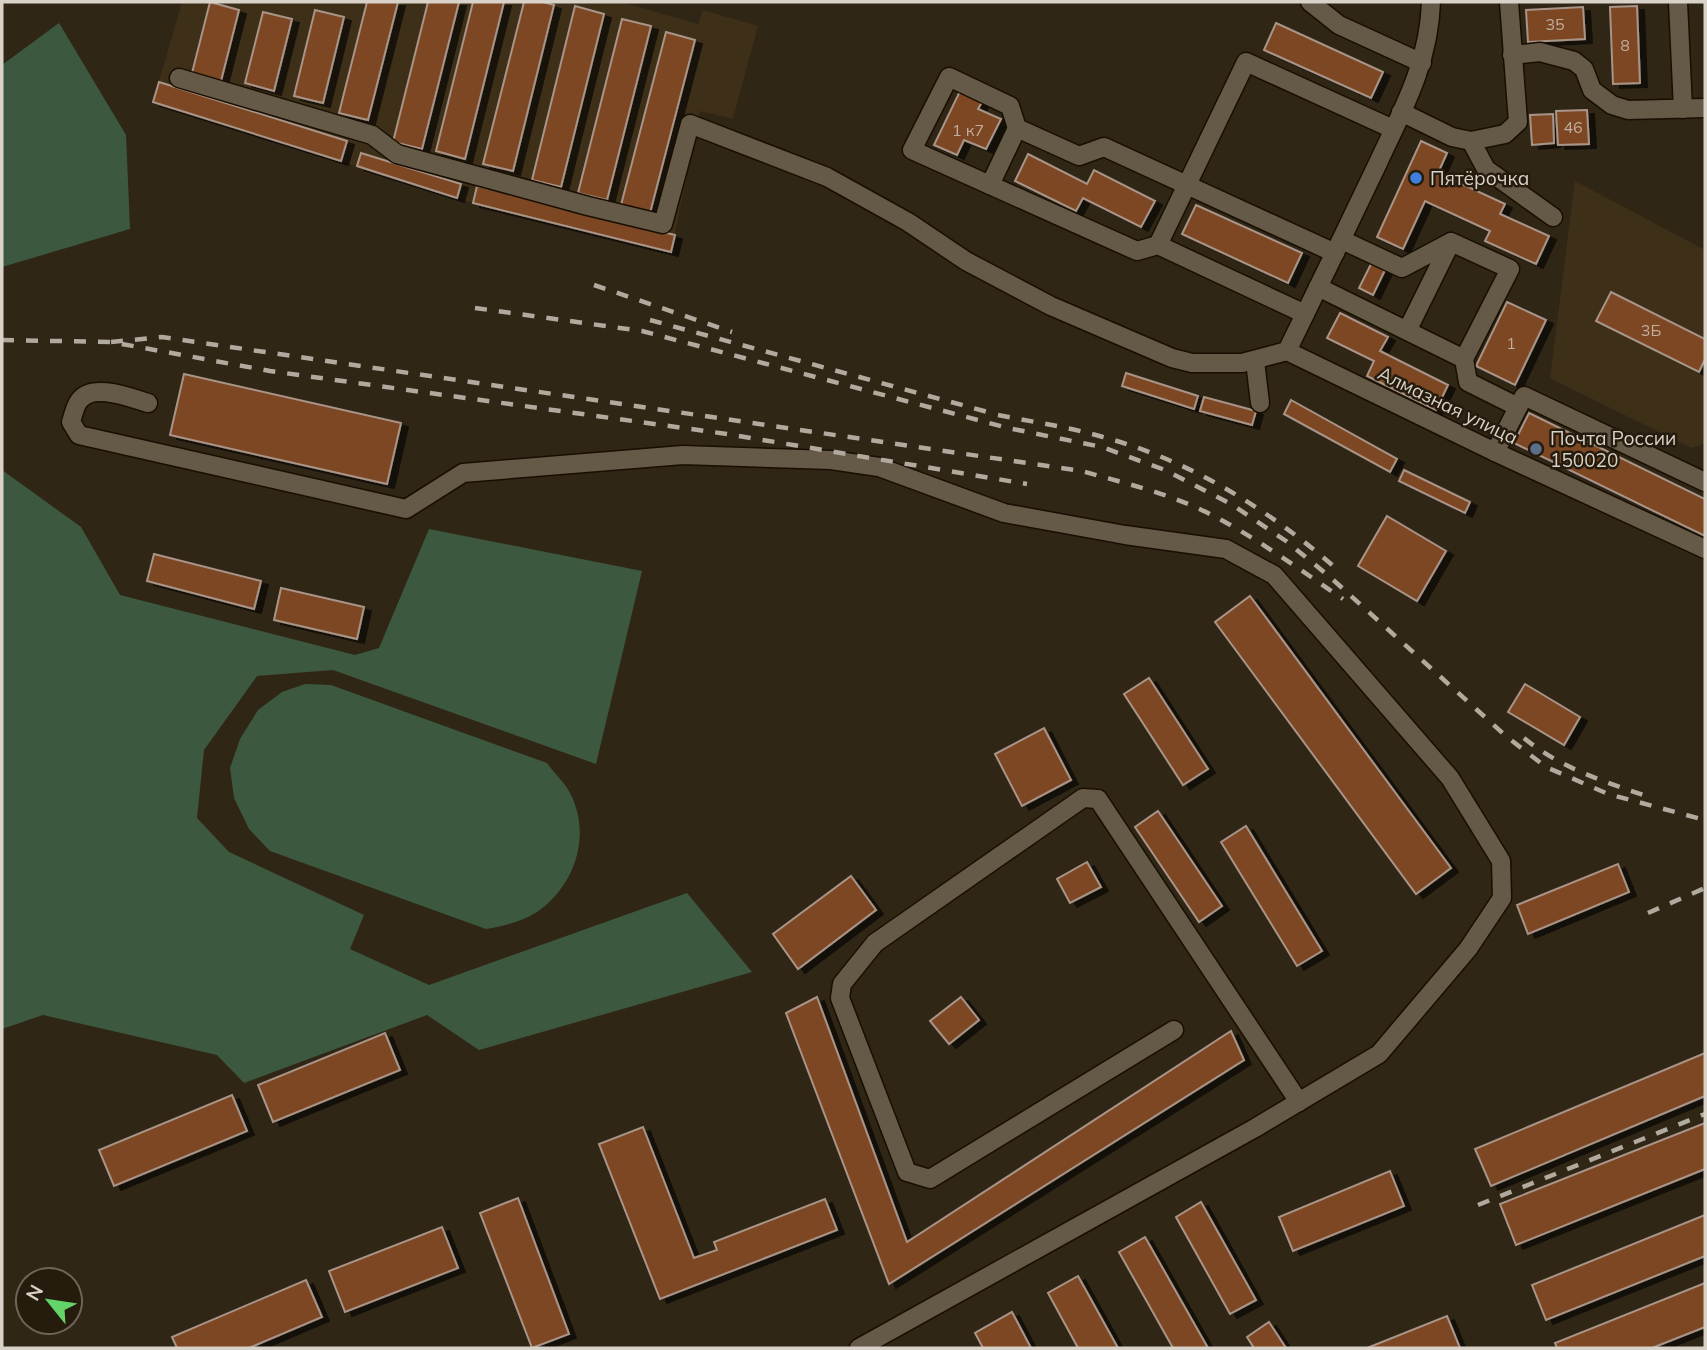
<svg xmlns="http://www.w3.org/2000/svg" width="1707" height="1350" font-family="Mulish,sans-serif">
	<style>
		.built { fill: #3d2f18 }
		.green { fill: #3c5940 }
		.building { fill: #7c4623; stroke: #a99488; stroke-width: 2; filter: url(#shadow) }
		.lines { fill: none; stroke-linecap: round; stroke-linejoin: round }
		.minor-casing { stroke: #180f02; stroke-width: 21 }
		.minor { stroke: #655948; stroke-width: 18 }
		.rail { stroke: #b1aa9f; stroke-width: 4.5; stroke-dasharray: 12 12; stroke-linecap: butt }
		.shop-dot { fill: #3f7fe0; stroke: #261c0d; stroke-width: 2.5 }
		.service-dot { fill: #5c6f8a; stroke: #261c0d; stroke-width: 2.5 }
		.labels { text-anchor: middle; stroke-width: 5; stroke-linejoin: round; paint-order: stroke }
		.number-label { font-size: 16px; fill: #c1af9f }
		.poi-label { font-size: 19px; fill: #d8d2c8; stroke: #261c0d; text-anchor: start }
		.street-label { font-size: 19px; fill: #d8d2c8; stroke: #261c0d }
	</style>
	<defs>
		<filter id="shadow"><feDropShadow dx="7" dy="4" stdDeviation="0" flood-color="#0009"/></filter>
	</defs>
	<rect width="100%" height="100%" fill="#302616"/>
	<g class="built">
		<path d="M182,2H621L698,24L703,10L758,26L733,119L700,111L671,252L473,203L153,102Z"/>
		<path d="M1575,181L1705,250V444L1691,448L1550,378Z"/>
	</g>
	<g class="green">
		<path d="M59,23L126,135L130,229L2,267V65Z"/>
		<path d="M2,470L81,527L120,595L355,655L379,648L429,529L642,571L596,764L333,670L257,676L204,750L197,818L229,852L364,915L350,949L429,985L687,893L752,972L479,1050L427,1015L244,1083L217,1055L43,1015L2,1029Z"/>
		<path d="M305,684L331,685L547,763C554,773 565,783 570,793C592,835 575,886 537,912C521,922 504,926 486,929L270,851L249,829L234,798L230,768L240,739L258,710L282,692Z"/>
	</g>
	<g class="building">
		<path d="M210,2L239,10L221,81L192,73Z"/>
		<path d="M367,2H398L368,120L339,113Z"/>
		<path d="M428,2H459L422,149L393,142Z"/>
		<path d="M473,2H504L465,159L436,151Z"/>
		<path d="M524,2H543L554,5L513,171L483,164Z"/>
		<path d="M575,6L604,14L561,187L532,180Z"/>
		<path d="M1637,6L1640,83L1613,84L1610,7Z"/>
		<path d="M1583,7L1585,39L1528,42L1526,10Z"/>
		<path d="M315,10L344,17L323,103L294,96Z"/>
		<path d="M263,12L292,19L274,91L245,83Z"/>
		<path d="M622,19L651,26L607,200L578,193Z"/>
		<path d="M1276,23L1383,72L1371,98L1264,50Z"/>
		<path d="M666,32L695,40L650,213L621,205Z"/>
		<path d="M159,82L347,141L341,161L153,102Z"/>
		<path d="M961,89L983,100L978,109L1001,119L986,149L964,140L957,155L934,145Z"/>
		<path d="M1587,110L1589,144L1558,145L1556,111Z"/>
		<path d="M1553,114L1554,143L1532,145L1530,115Z"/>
		<path d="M1421,141L1447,153L1438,173L1505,204L1500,214L1549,236L1536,264L1485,241L1490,231L1425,201L1403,249L1377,237Z"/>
		<path d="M361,153L461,184L457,198L357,166Z"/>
		<path d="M1028,154L1087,184L1094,170L1155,201L1141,227L1083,198L1076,211L1015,181Z"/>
		<path d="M477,186L675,235L671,252L473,203Z"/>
		<path d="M1196,205L1302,253L1288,283L1182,234Z"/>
		<path d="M1372,262L1386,268L1373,295L1359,288Z"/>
		<path d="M1611,292L1705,339V359L1699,372L1596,321Z"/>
		<path d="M1507,302L1546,320L1515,385L1476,366Z"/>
		<path d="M1340,313L1388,337L1380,351L1448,385L1436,410L1367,376L1374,361L1327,338Z"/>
		<path d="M1126,373L1198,396L1194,409L1122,386Z"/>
		<path d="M184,374L401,423L387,484L170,435Z"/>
		<path d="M1204,397L1256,411L1252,425L1200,411Z"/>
		<path d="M1291,400L1397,459L1390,472L1284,414Z"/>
		<path d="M1529,413L1705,499V536L1514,443Z"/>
		<path d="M1404,470L1470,502L1465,513L1399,481Z"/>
		<path d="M1387,516L1446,551L1417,601L1358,566Z"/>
		<path d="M154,554L261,581L254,609L147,581Z"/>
		<path d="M281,588L364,607L357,639L274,620Z"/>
		<path d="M1250,596L1451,868L1416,894L1215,622Z"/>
		<path d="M1149,678L1208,769L1183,785L1124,694Z"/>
		<path d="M1525,684L1580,717L1564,745L1508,712Z"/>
		<path d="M1044,728L1071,780L1022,806L995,754Z"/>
		<path d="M1158,811L1222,906L1199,922L1135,827Z"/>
		<path d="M1246,826L1322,951L1297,966L1221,842Z"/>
		<path d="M1087,862L1101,887L1070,903L1057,879Z"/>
		<path d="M1618,864L1629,892L1528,934L1517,905Z"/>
		<path d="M851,876L876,910L798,969L773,934Z"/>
		<path d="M817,997L907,1242L1231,1031L1244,1060L889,1284L786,1013Z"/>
		<path d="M961,997L979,1020L949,1044L930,1021Z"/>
		<path d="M385,1033L400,1070L273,1122L258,1085Z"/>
		<path d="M1705,1053V1096L1491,1186L1475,1149Z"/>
		<path d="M232,1095L247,1131L114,1186L99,1150Z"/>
		<path d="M1705,1123V1169L1516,1245L1500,1204Z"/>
		<path d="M643,1127L694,1258L717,1250L714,1242L825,1199L837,1230L660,1299L599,1144Z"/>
		<path d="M1390,1171L1404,1206L1293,1251L1279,1217Z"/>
		<path d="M518,1198L569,1334L532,1348L480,1213Z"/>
		<path d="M1201,1202L1256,1300L1230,1314L1176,1217Z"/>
		<path d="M1705,1215V1256L1546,1320L1532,1285Z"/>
		<path d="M442,1227L458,1268L345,1312L329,1271Z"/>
		<path d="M1145,1237L1208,1348H1173L1119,1252Z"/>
		<path d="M1078,1276L1118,1348H1078L1048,1293Z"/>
		<path d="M306,1280L322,1317L249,1348H177L172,1337Z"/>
		<path d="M1705,1283V1327L1652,1348H1557L1555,1343Z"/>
		<path d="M1012,1312L1031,1348H983L975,1333Z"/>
		<path d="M1447,1316L1460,1348H1367Z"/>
		<path d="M1269,1322L1286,1348H1254L1247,1337Z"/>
	</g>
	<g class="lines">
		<g class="minor-casing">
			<g id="minor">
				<path d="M1310,2L1339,25L1422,63"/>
				<path d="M1678,2L1683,109"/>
				<path d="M1512,55L1540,52L1574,61L1584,69L1592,90L1612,105L1628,110L1705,108"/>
				<path d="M179,78L372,135L397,154L588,206L663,224L690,124L827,177L908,222L966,261L1051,306L1172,358L1192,363H1242L1287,351C1318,288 1348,226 1378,163C1403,109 1429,63 1431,2"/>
				<path d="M1401,112L1452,137L1471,141L1505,134L1518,122L1509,2"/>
				<path d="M1471,141L1486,169L1553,217"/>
				<path d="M990,185L1017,128"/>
				<path d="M1342,240L1402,268L1451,242"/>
				<path d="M1158,245L1246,62L1393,129"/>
				<path d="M1318,287L1464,359L1510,269L1451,242L1407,331"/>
				<path d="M1305,314L1158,245L1137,251L912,150L949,77L1010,106L1017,128L1079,156L1104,147L1335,253"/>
				<path d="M1287,351L1495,452L1705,549"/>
				<path d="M1464,359L1468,382L1518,407"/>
				<path d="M1255,361L1260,403"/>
				<path d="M148,403C131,398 92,382 79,401C75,406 73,416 71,422L79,435L406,509L463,473L683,455L831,460L879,467L1004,513L1125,535L1226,549L1274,575L1450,778L1501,861L1502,898L1468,949L1379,1054L1255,1128L859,1348"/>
				<path d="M1495,452L1524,396L1705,482"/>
				<path d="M1174,1030L930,1179L907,1172L840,998L842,984L875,943L1083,798L1098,799L1299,1102"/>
			</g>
		</g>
		<use href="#minor" class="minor"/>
		<g class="rail">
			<path d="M594,285L732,332"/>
			<path d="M475,308L642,331L1008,428L1102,447L1165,470L1231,504L1286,541L1330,577L1507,737L1546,767L1608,794L1705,820"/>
			<path d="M650,320L995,414"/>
			<path d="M2,340L111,342L270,371L727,434L1027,484"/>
			<path d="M111,342L162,337L1082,471C1124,483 1167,493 1206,512C1254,536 1299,569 1343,599"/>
			<path d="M998,415C1033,422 1069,427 1103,437C1192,461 1271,511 1339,571"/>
			<path d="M1524,738C1560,768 1603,781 1646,796"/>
			<path d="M1648,913L1705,888"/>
			<path d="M1478,1205L1705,1114"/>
		</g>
	</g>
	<circle class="shop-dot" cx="1416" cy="178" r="7"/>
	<circle class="service-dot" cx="1536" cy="449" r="7"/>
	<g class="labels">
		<g class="number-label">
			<text x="1555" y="30">35</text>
			<text x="1625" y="51">8</text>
			<text x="1573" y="133">46</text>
			<text x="968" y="136">1 к7</text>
			<text x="1651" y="336">3Б</text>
			<text x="1511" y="349">1</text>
		</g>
		<g class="poi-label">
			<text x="1430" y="185">Пятёрочка</text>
			<text x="1550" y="445">Почта России<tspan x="1550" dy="22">150020</tspan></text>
		</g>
		<g class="street-label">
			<text transform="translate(1448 405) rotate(26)" y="7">Алмазная улица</text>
		</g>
	</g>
	<rect width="1707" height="1350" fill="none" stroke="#d8d2c8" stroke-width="7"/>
	<g transform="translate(49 1301) rotate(300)"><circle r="33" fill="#261c0d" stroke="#6d6558" stroke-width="2"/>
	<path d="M0-5L12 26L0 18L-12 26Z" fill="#62d469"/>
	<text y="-10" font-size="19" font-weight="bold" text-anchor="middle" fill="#d8d2c8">N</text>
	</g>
</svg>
